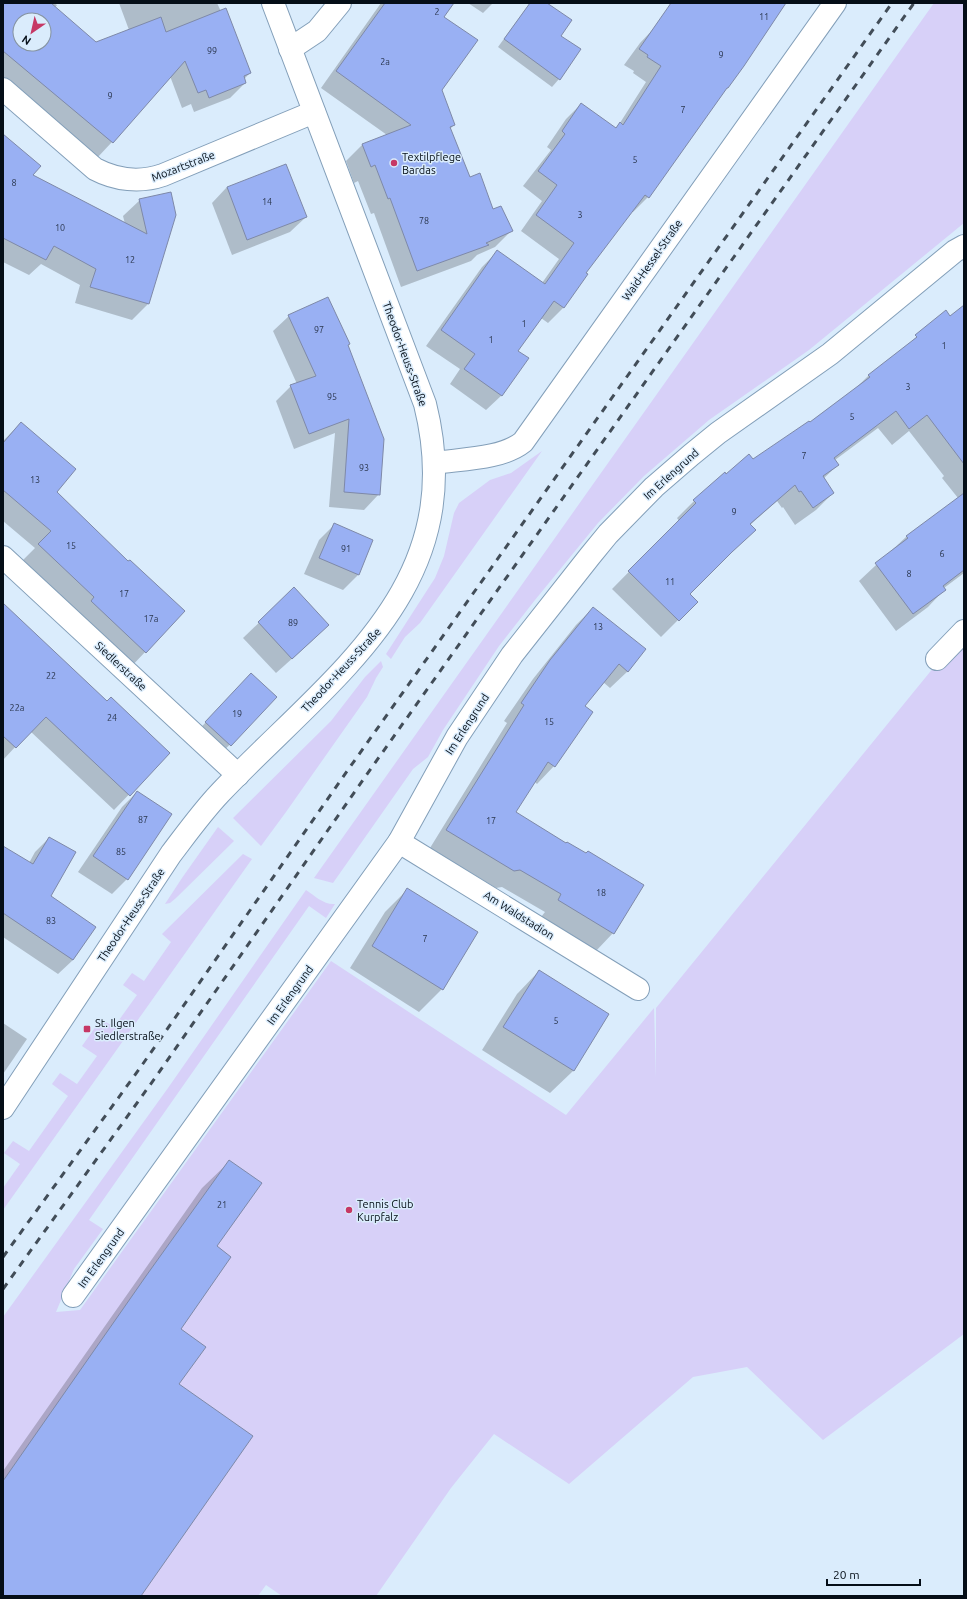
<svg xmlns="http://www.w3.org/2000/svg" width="967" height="1599" font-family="Ubuntu,sans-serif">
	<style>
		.green { fill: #d7d0f8 }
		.shadow { fill: #0003; fill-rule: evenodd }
		.building { fill: #99b0f3; stroke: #7e89a8; fill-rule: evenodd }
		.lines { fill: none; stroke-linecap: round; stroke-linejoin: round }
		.minor-casing { stroke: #839fb9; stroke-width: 24 }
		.tertiary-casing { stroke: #839fb9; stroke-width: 24 }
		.minor { stroke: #fff; stroke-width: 22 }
		.tertiary { stroke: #fff; stroke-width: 22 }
		.rail { stroke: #424d58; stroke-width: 3; stroke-dasharray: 7 7; stroke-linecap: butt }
		.poi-dot { fill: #c63865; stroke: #daecfc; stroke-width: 1.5 }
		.labels { text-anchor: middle; stroke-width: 3; stroke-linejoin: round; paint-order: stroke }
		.number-label { font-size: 9px; fill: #2a364e }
		.poi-label { font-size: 11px; fill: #050e17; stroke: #daecfc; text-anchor: start }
		.street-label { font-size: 11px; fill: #050e17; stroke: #daecfc }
	</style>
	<rect width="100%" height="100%" fill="#daecfc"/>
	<g class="green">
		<path d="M934,3H964V223L809,350L709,420L644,476L598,523L535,600L499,646L443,730L428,757L413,769L333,883L314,878Z"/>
		<path d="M542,451L420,623L405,637L391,659L386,654L435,578L444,556L454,513L459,503L490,480L511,473Z"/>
		<path d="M964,646V1334L823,1440L747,1367L693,1377L569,1484L494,1434L451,1488L376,1596H282L266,1585L258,1596H3V1317L168,1088L306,890C315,896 324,905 335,904L326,918L309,906L89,1220L103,1229L74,1269L56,1312L80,1310L331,961L566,1115L654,1008L656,1078V1008L934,667Z"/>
		<path d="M381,661L383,667L376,678L367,697L286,812L261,846L233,818L331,721L365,677Z"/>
		<path d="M218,827L234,841L176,898L170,903L165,904L182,878Z"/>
		<path d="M243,854L252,859L3,1210V1188L20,1164L4,1153L13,1141L29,1151L68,1096L52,1084L60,1073L77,1084L97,1056L82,1046L101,1019L114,1027L137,995L123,985L132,973L144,981L171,942L162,934Z"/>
	</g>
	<g class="shadow">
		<path d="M3,3H54L57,5L55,8L96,43L129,30L119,3H217L250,73L244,79L245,83L230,98L194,112L191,104L182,108L170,76L112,142L97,158L3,79ZM20,20H44V44H20Z"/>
		<path d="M381,3H453L443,17L441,89L454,125L450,129L469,179L492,211L511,231L495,247L477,255L471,261L401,287L374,213L371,214L358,181L354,183L346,161L362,145L387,135L321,88Z"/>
		<path d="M468,3H493L483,13Z"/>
		<path d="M530,3H545L559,36V79L552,87L498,47Z"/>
		<path d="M678,3H786L648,197L633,212L631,211L585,273L587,274L563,308L548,323L541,318L517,351L502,395L486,410L450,384L460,369L426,346L482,267L497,252L542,283L559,259L521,231L542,201L523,186L551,150L547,147L566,119L581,104L615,128L618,126L646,82L633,73L634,71L624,65L640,43Z"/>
		<path d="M3,135L31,176L125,224L123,216L140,200L170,193L148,304L132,320L75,303L80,285L41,264L29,275L3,262Z"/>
		<path d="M227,187L306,217L290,232L232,255L212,203Z"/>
		<path d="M945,312L950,317L964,325V573L944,588L945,589L928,607L896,631L859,581L907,536L958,498L942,478L944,476L909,431L892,445L878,428L835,460L838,465L823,479L833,493L816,510L795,525L783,507L782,508L777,501L750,525L755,530L688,594L696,602L661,637L612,589L679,521L677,518L694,501L726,475L753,461L809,423L854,390L869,375L905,347Z"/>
		<path d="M289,316L347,345L379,494L364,510L329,507L335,433L294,449L276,401L291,386L297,384L273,331Z"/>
		<path d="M21,423L56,492L128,562L184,611L128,670L22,561L35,548L3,521V441Z"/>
		<path d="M334,525L372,541L358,575L343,590L304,574L319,540Z"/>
		<path d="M294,589L313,640L276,673L243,638Z"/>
		<path d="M3,605L107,702L169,753L114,810L30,731L3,760Z"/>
		<path d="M593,608L628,671L610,688L603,682L583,706L554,766L537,784L534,781L515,813L566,844L586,854L613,933L596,951L541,917L545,912L502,887L496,888L430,848L507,723L504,721L533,679L576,625Z"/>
		<path d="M236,690L275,697L215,760L191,738Z"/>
		<path d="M137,792L127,879L112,894L78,872L122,807Z"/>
		<path d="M49,838V897L95,927L73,960L58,974L3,937V847L29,863L35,852Z"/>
		<path d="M407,890L442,989L419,1012L350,968L385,912Z"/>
		<path d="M539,971L608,1015L573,1071L550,1093L482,1050L517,994Z"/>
		<path d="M3,1023L27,1039L3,1074Z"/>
		<path d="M229,1162L216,1247L180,1330L178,1385L140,1596H3V1471L202,1188Z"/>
	</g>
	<g class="building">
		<path d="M3,3H51L96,42L161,17L166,32L226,8L251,73L244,76L246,83L209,98L206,90L198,93L185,61L113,143L3,51ZM20,20H44V44H20Z"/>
		<path d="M385,3H454L444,17L478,40L442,90L455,125L450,127L470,177L480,173L493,209L501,206L513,231L486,243L489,245L417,271L390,198L388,199L375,165L371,167L362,144L411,125L336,71Z"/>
		<path d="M530,3H547L572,20L561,36L581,49L560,80L504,39Z"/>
		<path d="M671,3H786L744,66L728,88H727L649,198L645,195L586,273L588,274L564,308L554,301L518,351L529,358L502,396L464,369L475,354L441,330L497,250L545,284L574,243L536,215L557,185L538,171L565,134L562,131L581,103L616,128L620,122L623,125L661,66L647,57L648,55L639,49Z"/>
		<path d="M3,134L41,166L33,175L147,234L139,199L171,192L176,215L149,304L90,287L96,269L54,246L46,260L3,238Z"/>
		<path d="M286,164L307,217L247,240L227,187Z"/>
		<path d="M328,297L350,344L348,345L384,439L380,495L344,492L349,419L309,434L290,385L316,376L288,315Z"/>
		<path d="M964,305V464L927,415L909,429L896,411L834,458L839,465L823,476L834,493L813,508L801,491L799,492L795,485L750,524L756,530L732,552L690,594L698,602L679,621L628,571L696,503L693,500L725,472L726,474L749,454L753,459L809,421L810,422L870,377L868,375L917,337L915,335L946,310L950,316Z"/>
		<path d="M21,422L76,469L57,492L128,561L130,560L185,611L146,653L91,601L94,597L38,544L51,531L3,490V443Z"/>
		<path d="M964,493V570L943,586L946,590L913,614L875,563L908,538L906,536Z"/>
		<path d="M334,523L373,540L359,575L319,558Z"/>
		<path d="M294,587L329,625L292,659L258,622Z"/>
		<path d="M3,603L107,701L111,697L170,753L130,796L46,717L16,748L3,736Z"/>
		<path d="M593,607L646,649L628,672L619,664L585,706L593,712L555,767L548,762L516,812L566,843L567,842L586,853L588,851L644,885L614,934L558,900L561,894L520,870L514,871L446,830L524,705L521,703L550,660Z"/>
		<path d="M251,673L277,697L231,746L205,722Z"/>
		<path d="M137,791L172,814L128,880L93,856Z"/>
		<path d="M49,837L76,852L51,896L96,927L73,960L3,913V846L33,864Z"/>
		<path d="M407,888L478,932L443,990L372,946Z"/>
		<path d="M539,970L609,1014L574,1071L503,1027Z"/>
		<path d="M229,1160L262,1183L217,1246L231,1257L181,1329L206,1347L179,1384L253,1436L141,1596H3V1481L146,1276Z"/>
	</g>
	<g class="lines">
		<g class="minor-casing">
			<g id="minor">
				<path d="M290,49L317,31L340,3"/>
				<path d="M3,89L95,169C116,180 140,183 163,175L314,112"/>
				<path d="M435,463C461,459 502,459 523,442L835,3"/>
				<path d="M3,557L238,775"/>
				<path d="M937,659L964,631"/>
				<path d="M399,842L638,989"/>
				<path d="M73,1296L399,842L457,737L512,655L590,556L608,534L654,487L691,455L718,433L830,354L955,251L964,246"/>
			</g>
		</g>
		<g class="tertiary-casing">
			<path id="tertiary" d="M3,1108L171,854C187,833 202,812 220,793C331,676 471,588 425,404L273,3"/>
		</g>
		<use href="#minor" class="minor"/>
		<use href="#tertiary" class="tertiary"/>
		<g class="rail">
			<path d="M3,1257L140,1068L350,767L892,3"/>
			<path d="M3,1289L155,1078L365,777L914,3"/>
		</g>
	</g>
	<g class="poi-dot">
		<circle cx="394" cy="163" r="4"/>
		<rect x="83" y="1025" width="8" height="8" rx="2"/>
		<circle cx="349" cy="1210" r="4"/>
	</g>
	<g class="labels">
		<g class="number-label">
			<text x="437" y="15">2</text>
			<text x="764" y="20">11</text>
			<text x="212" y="54">99</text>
			<text x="721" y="58">9</text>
			<text x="385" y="65">2a</text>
			<text x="110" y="99">9</text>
			<text x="683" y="113">7</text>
			<text x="635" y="163">5</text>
			<text x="14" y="186">8</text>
			<text x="267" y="205">14</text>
			<text x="580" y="218">3</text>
			<text x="424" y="224">78</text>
			<text x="60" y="231">10</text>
			<text x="130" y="263">12</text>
			<text x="524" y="327">1</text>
			<text x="319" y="333">97</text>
			<text x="491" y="343">1</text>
			<text x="944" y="349">1</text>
			<text x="908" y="390">3</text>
			<text x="332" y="400">95</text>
			<text x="852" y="420">5</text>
			<text x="804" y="459">7</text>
			<text x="364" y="471">93</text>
			<text x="35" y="483">13</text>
			<text x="734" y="515">9</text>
			<text x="71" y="549">15</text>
			<text x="346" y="552">91</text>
			<text x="942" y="557">6</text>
			<text x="909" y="577">8</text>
			<text x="670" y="585">11</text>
			<text x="124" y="597">17</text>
			<text x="151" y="622">17a</text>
			<text x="293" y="626">89</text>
			<text x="598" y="630">13</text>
			<text x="51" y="679">22</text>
			<text x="17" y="711">22a</text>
			<text x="237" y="717">19</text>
			<text x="112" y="721">24</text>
			<text x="549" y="725">15</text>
			<text x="143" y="823">87</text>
			<text x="491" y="824">17</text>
			<text x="121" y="855">85</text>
			<text x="601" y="896">18</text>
			<text x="51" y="924">83</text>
			<text x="425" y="942">7</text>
			<text x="556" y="1024">5</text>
			<text x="222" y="1208">21</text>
		</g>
		<g class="poi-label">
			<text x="402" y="161">Textilpflege<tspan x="402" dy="13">Bardas</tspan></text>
			<text x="95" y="1027">St. Ilgen<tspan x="95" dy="13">Siedlerstraße</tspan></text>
			<text x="357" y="1208">Tennis Club<tspan x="357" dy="13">Kurpfalz</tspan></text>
		</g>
		<g class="street-label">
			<text transform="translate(183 166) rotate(-21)" y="4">Mozartstraße</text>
			<text transform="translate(652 260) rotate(-55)" y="4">Waid-Hessel-Straße</text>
			<text transform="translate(405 354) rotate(70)" y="4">Theodor-Heuss-Straße</text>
			<text transform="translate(671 474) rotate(-42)" y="4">Im Erlengrund</text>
			<text transform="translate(121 666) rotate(43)" y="4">Siedlerstraße</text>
			<text transform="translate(341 670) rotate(-47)" y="4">Theodor-Heuss-Straße</text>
			<text transform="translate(467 724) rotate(-57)" y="4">Im Erlengrund</text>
			<text transform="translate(131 915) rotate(-56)" y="4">Theodor-Heuss-Straße</text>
			<text transform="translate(519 915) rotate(32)" y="4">Am Waldstadion</text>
			<text transform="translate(290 995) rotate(-54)" y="4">Im Erlengrund</text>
			<text transform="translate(101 1258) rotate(-54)" y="4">Im Erlengrund</text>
		</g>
	</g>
	<rect width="967" height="1599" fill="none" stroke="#050e17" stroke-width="8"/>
	<g transform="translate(32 32) rotate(214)"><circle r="19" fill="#daecfc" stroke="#8593a0"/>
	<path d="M0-3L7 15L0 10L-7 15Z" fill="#c63865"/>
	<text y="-6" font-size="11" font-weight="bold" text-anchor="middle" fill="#050e17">N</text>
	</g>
	<path d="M827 1579v6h93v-6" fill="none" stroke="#050e17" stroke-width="2"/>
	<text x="833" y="1579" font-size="12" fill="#050e17" stroke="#daecfc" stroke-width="3" paint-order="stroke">20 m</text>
</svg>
